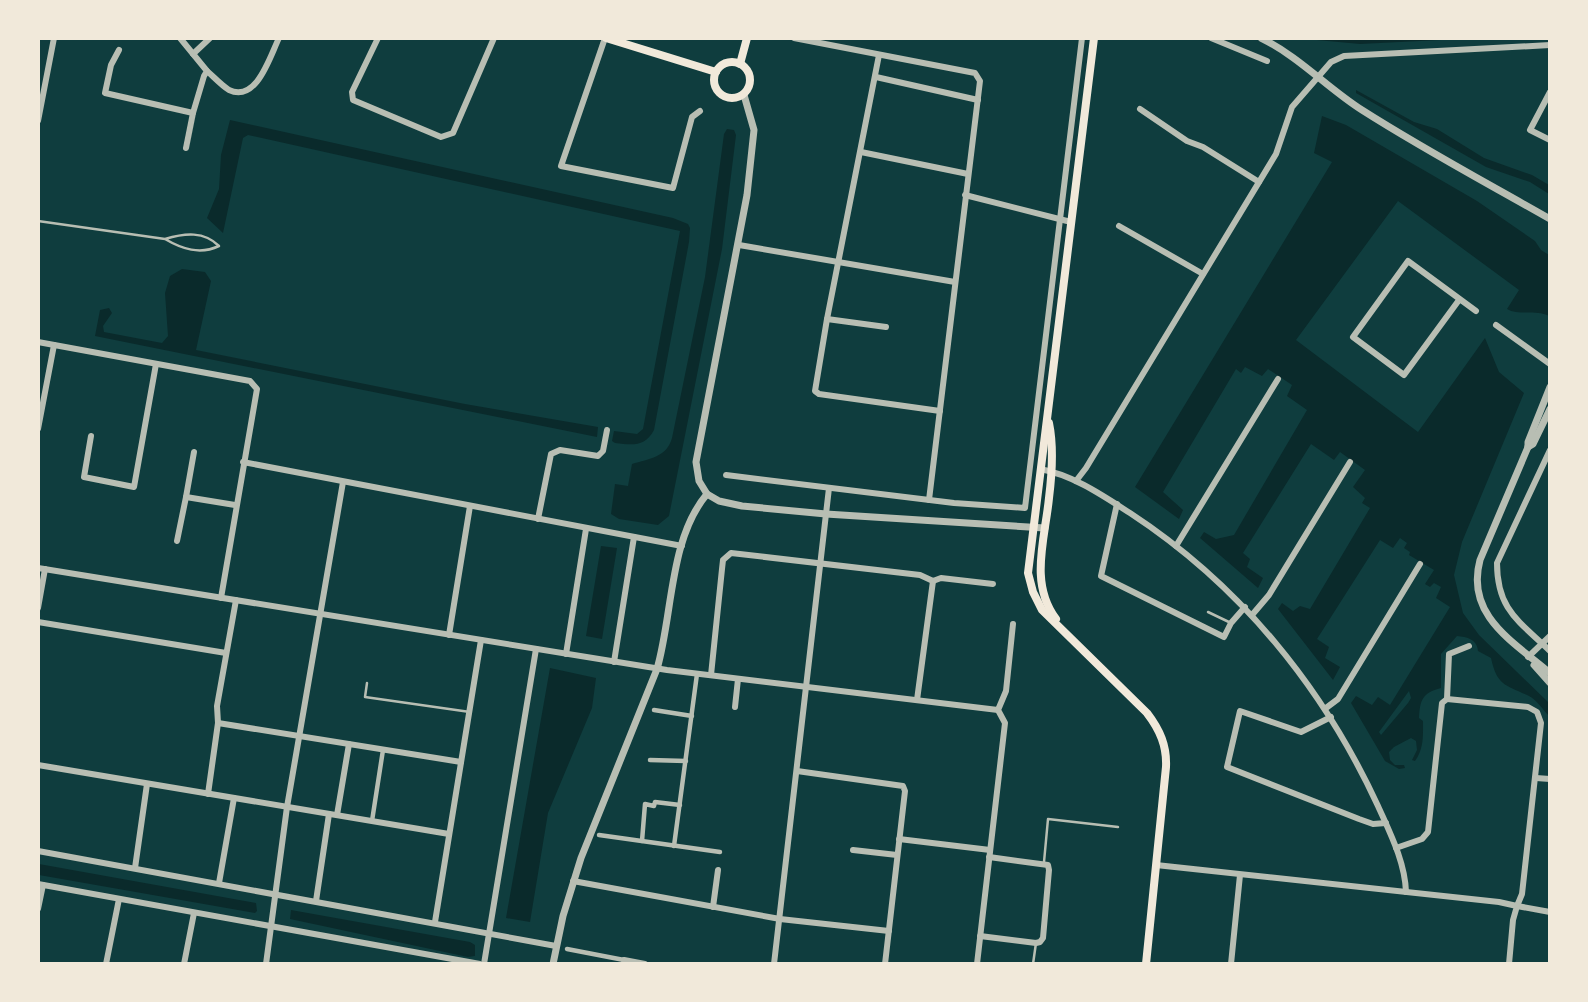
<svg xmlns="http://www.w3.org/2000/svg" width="1588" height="1002" font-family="'Noto Serif',serif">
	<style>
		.water { fill: #0a2a2b; fill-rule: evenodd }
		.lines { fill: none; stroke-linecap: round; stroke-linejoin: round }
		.service { stroke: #b8beb3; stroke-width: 2.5 }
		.pedestrian { stroke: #b8beb3; stroke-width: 4.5 }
		.minor { stroke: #b8beb3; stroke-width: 6 }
		.tertiary { stroke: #b8beb3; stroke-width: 7 }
		.secondary { stroke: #f1e9da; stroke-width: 8 }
		.rail { stroke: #97a49c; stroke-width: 2.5 }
	</style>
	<rect width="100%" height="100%" fill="#0f3d3e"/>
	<g class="water">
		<path d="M1410,38L1461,39L1360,44L1306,39L1359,40Z"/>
		<path d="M1356,90L1414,122L1437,129L1484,158L1532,175L1549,185V194L1530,182L1486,167L1356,93Z"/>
		<path d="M1322,116L1346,125L1477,201L1535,241L1541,250L1549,255V316C1535,309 1518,316 1507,309L1519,290L1398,201L1296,340L1418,432L1485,338L1499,372L1524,393L1462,542L1454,575L1463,613L1479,635L1549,703V716C1543,710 1537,700 1529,696C1506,685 1497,686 1491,658L1478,651C1477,639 1467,637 1457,636L1441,654V688C1422,693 1420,700 1419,718L1423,721C1423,736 1424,748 1415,761L1412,760L1417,750L1416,741L1411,738L1394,747L1389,752L1390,760L1395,765H1404L1405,768L1399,769L1385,761L1351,703L1356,696L1372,705L1378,697L1390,705L1450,607L1436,598L1441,587L1434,583L1430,587L1425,584L1434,570L1409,555L1410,552L1404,548L1407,543L1400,538L1393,548L1380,540L1317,639L1329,647L1325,658L1340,667L1333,680L1278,609L1282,603L1293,611L1300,606L1310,609L1370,508L1362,503L1365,498L1353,487L1365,470L1340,452L1334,460L1311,444L1243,553L1250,559L1247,567L1263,578L1258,588L1200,538L1204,532L1216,539L1234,535L1307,410L1287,396L1292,385L1268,369L1262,376L1245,367L1241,373L1236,369L1163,492L1183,510L1179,519L1135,487L1332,162L1314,153ZM1409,691L1411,698L1408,703L1381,735L1379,732Z"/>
		<path d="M230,120L673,218L688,224L690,228L689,242L654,430C645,447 633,445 615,443L612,441L614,431L637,434L643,429L680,231L248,135L243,138L223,233L207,218L219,189L221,155Z"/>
		<path d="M727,129L734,130L736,135L722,249L669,516L658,525L619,519L611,514L615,484L628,486L632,464C649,459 667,457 672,438L705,277L724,134Z"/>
		<path d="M182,269L205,272L211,281L196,350L465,404L598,427L597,437L95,336L100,310L109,308L112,313L103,326L104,332L162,343L168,336L165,293L170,276Z"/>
		<path d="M601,546L617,548L602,639L586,636Z"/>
		<path d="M550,668L596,678L592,708L548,813L530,922L506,918Z"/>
		<path d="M39,864L256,903L257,911L255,913L39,875Z"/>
		<path d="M291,910L470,942L475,945V956L468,957L290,919Z"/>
	</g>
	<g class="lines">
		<g class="service">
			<path d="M38,221L165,239C182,249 200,255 219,246C204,231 185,233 165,239"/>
			<path d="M1208,612L1231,623"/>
			<path d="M367,683L365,697L470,712"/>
			<path d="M1044,862L1048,819L1118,827"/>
			<path d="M1033,964L1036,943"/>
		</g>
		<g class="pedestrian">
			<path d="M654,710L692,716"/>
			<path d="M650,760L686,761"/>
			<path d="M372,821L383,750"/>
			<path d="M599,835L720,852"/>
			<path d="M642,841L645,804L654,806L655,802L680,805"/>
			<path d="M674,846L697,674"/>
			<path d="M567,949L624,960"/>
		</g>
		<g class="minor">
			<path d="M378,38L352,92L353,100L441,137L453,133L494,38"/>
			<path d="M605,38L561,166L673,188L692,117L700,111"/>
			<path d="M794,38L975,73L980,81L929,500"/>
			<path d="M1211,38L1267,61"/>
			<path d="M119,50L111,65L105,93L193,113L204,76L207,71L180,38"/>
			<path d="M193,54L210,38"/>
			<path d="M879,55L827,319L815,391L819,394L940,411"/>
			<path d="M207,71C214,77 221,85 229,90C257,103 270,56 279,38"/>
			<path d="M876,77L978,100"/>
			<path d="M1550,92L1530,130L1550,140"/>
			<path d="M1140,109L1187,141L1203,147L1259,182"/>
			<path d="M38,121L54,38"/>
			<path d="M186,148L193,113"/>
			<path d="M861,152L968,174"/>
			<path d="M965,195L1071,222"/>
			<path d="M1119,226L1203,274"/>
			<path d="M739,245L955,282"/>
			<path d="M1459,300L1404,375L1353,337L1408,261L1476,311"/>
			<path d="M827,319L886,327"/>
			<path d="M1496,325L1550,364"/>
			<path d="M38,342L250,381L257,389L221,598"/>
			<path d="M38,429L54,345"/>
			<path d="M91,436L84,477L134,487L156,364"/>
			<path d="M1550,450L1497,563C1497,610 1519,621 1550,651"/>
			<path d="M194,452L186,497L235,505"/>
			<path d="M243,462L682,546"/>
			<path d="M1040,469C1073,475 1102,495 1130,513C1240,585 1323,687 1378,806C1390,833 1405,862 1406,892"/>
			<path d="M726,475L954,503L1025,508L1082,38"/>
			<path d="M1076,481L1086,468L1276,154L1292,107L1331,62L1344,56L1550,45"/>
			<path d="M1117,504L1101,576L1224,637L1231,623L1245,607"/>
			<path d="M538,519L551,454L560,450L598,456L603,451L607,430"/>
			<path d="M177,541L186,497"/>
			<path d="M1176,546L1278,379"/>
			<path d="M38,568L667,670L998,710"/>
			<path d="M38,608L45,569"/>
			<path d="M1252,615L1269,595L1350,462"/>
			<path d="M38,622L226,653"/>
			<path d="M449,635L470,506"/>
			<path d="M566,654L586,529"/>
			<path d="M1528,657L1550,636"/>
			<path d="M614,662L634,537"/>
			<path d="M711,675L722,569L723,560L731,553L920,575L933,581L941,578L993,584"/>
			<path d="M1447,699L1528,707L1537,712L1541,723L1522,894L1517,906L1550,912"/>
			<path d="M917,700L933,581"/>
			<path d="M735,707L738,679"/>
			<path d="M1326,708L1338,699L1420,564"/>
			<path d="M1331,717L1301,732L1240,711L1227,767L1359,819L1373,824L1386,823"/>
			<path d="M218,723L461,762"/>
			<path d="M38,765L449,834"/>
			<path d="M797,771L903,786L905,791L885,964"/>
			<path d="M1536,778L1550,779"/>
			<path d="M208,794L218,723L217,706L236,600"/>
			<path d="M337,815L349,744"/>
			<path d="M899,839L990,850"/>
			<path d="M1396,848L1422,839L1428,832L1442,703L1447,699L1449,654L1469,646"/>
			<path d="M853,850L897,855"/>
			<path d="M38,851L556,946"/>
			<path d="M1156,865L1499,902L1517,906L1513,920L1509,964"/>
			<path d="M135,868L147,784"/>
			<path d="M573,881L780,919L889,931"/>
			<path d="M219,883L234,798"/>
			<path d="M38,884L480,964"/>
			<path d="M316,901L329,814"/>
			<path d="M713,907L718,870"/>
			<path d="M38,909L43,885"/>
			<path d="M435,922L481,640"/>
			<path d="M980,936L1036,943L1040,942L1043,938L1049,870L1048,865L989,857"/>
			<path d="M624,960L645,964"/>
			<path d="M106,964L119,899"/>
			<path d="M184,964L194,913"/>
			<path d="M266,964L287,807L343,482"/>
			<path d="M484,964L536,649"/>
			<path d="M774,964L829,488"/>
			<path d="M977,964L1005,723L998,710L1006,691L1013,624"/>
			<path d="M1231,964L1240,875"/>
		</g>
		<g class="tertiary">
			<path d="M1261,38C1301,58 1326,87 1362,110C1423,149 1487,183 1550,219"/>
			<path d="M744,95L754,130L747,195L696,462L699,481L707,494L719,501L742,506L826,514L1045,528"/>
			<path d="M1550,387L1528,442V447L1480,560C1465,616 1514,642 1550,673"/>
			<path d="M1528,447L1533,444L1550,409"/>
			<path d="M1534,665L1550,683"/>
			<path d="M553,964L563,916L581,858L657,669C673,614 669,539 707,494"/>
		</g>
		<g class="secondary">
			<path d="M606,38L716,72"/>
			<path d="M1094,38L1028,573L1033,592L1042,610L1147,713C1160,730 1167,746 1166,767L1146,964"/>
			<circle cx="732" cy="80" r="18"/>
			<path d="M740,64L747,38"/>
			<path d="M1049,423C1054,447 1052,474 1049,498C1045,539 1029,583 1056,619"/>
		</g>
		<path class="rail" d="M38,41L39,38"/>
	</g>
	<rect width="1588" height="1002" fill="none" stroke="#f1e9da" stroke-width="80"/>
</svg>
